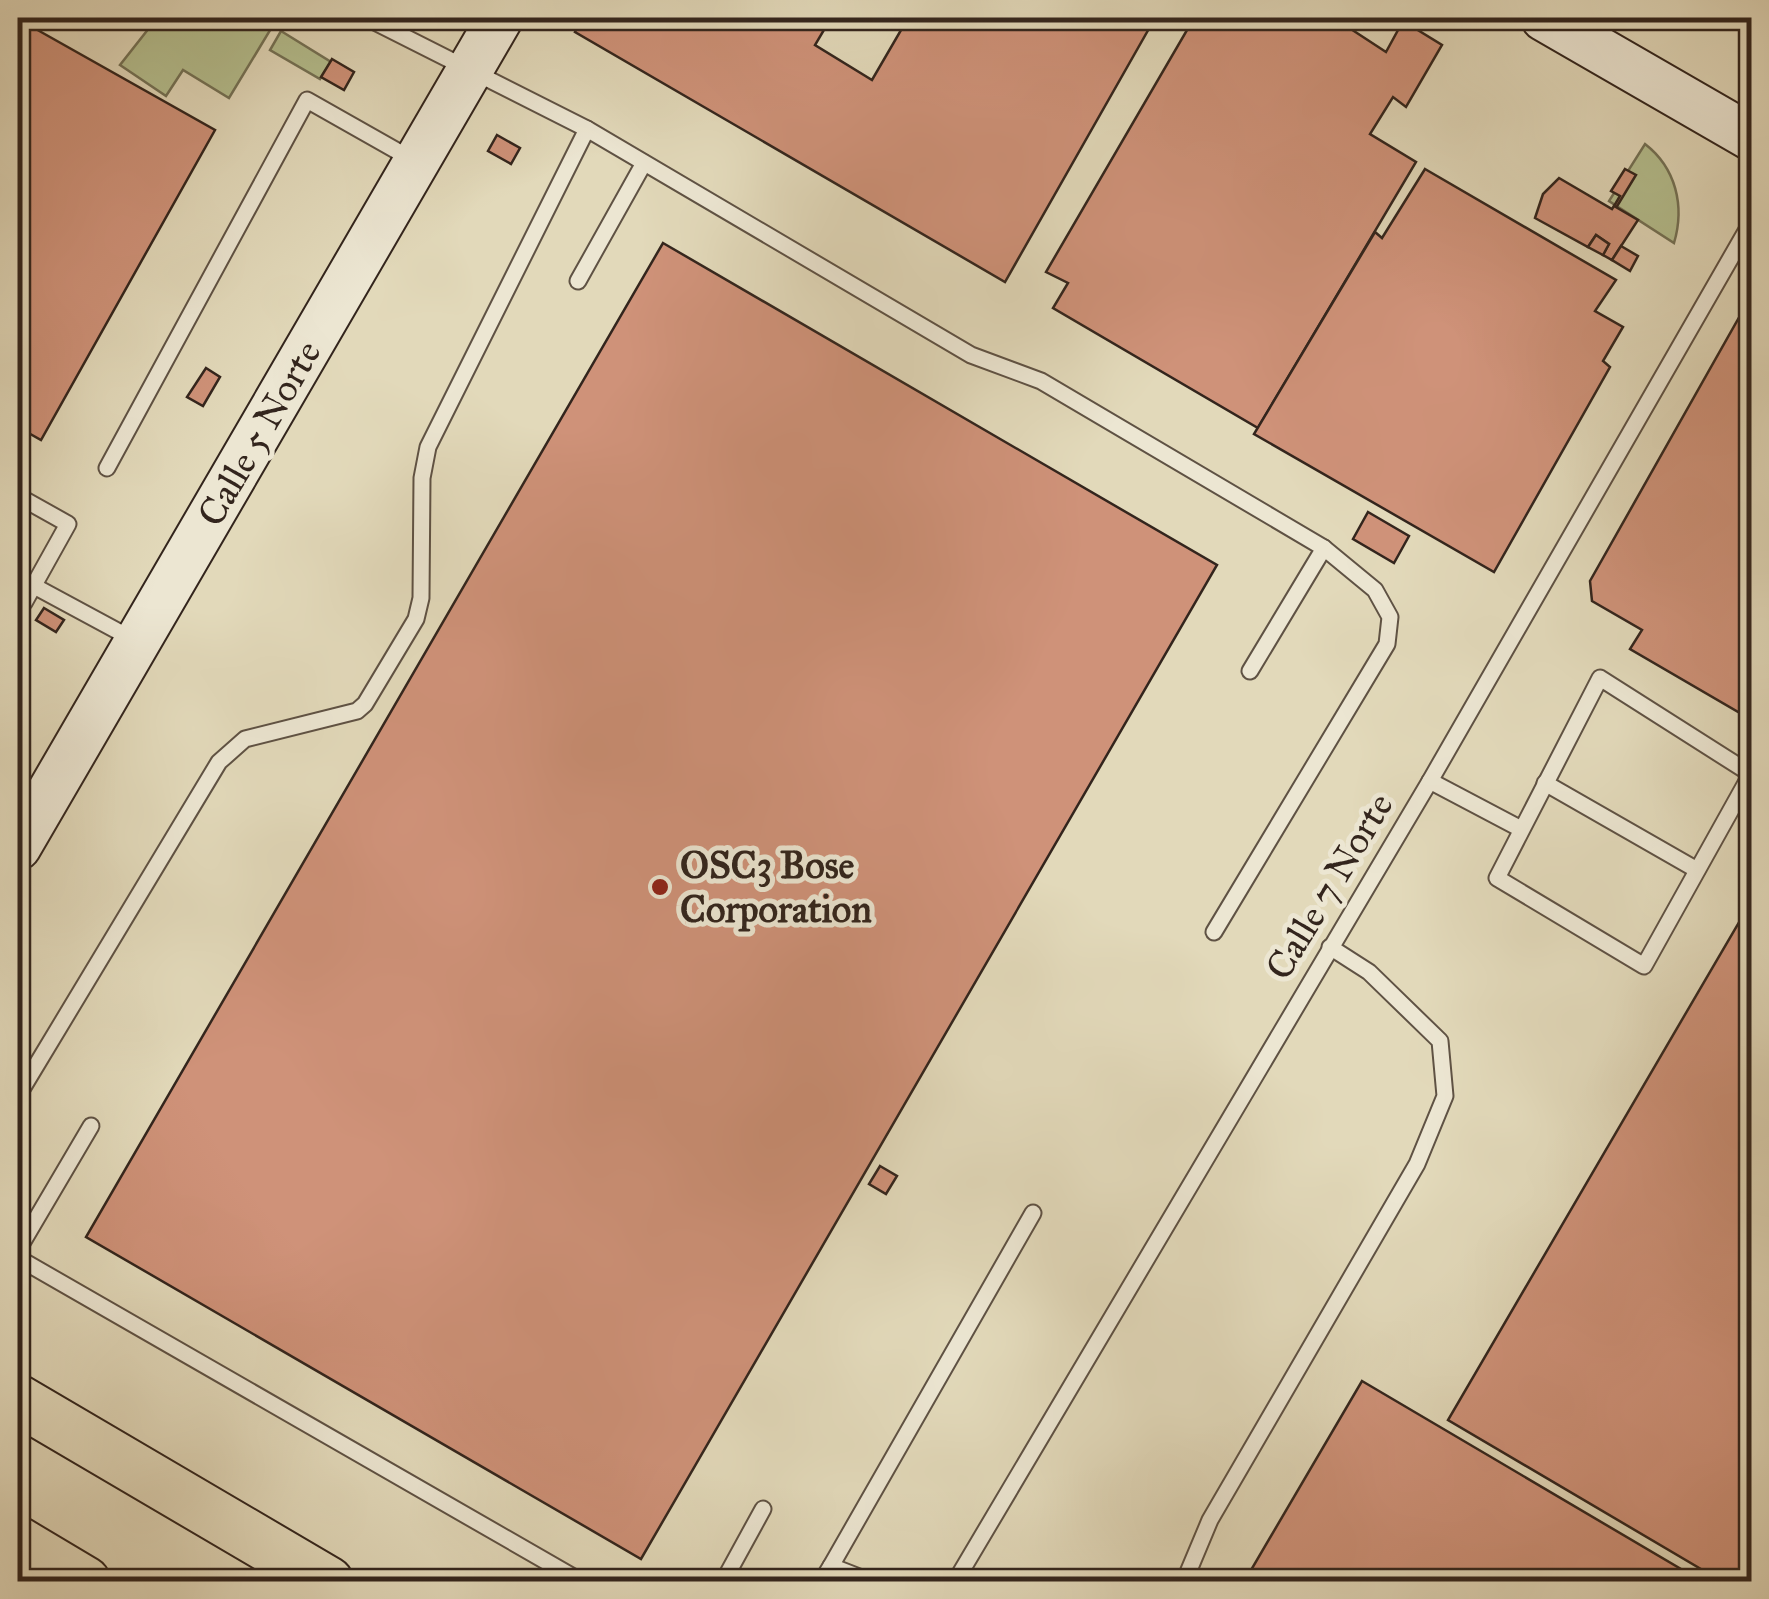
<svg xmlns="http://www.w3.org/2000/svg" width="1769" height="1599" font-family="'IM FELL Great Primer',serif">
	<style>
		.green { fill: #b5bf8f; stroke: #747256; stroke-width: 2.5 }
		.building { fill: #cf9279; stroke: #33251d; stroke-width: 2.5 }
		.lines { fill: none; stroke-linecap: round; stroke-linejoin: round }
		.lane-casing { stroke: #5f5244; stroke-width: 19 }
		.secondary-casing { stroke: #33251d; stroke-width: 49 }
		.primary-casing { stroke: #33251d; stroke-width: 54 }
		.lane { stroke: #ece6d2; stroke-width: 15 }
		.secondary { stroke: #ece6d2; stroke-width: 45 }
		.primary { stroke: #e2d9ba; stroke-width: 50 }
		.poi-dot { fill: #8f2418; stroke: #ece6d2; stroke-width: 4 }
		.labels { text-anchor: middle; stroke-width: 10; stroke-linejoin: round; paint-order: stroke }
		.street-label { font-size: 38px; fill: #33251d; stroke: #ece6d2 }
		.poi-label { font-size: 38px; font-weight: bold; fill: #33251d; stroke: #ece6d2; text-anchor: start }
	</style>
	<rect width="100%" height="100%" fill="#e2d9ba"/>
	<filter id="stains"><feTurbulence type="fractalNoise" baseFrequency=".002" numOctaves="4"/><feColorMatrix values="0 0 0 0 .2 0 0 0 0 .09 0 0 0 0 .02 0 0 0 .5 -.17"/></filter>
	<radialGradient id="worn" r=".72"><stop offset=".6" stop-color="#630" stop-opacity="0"/><stop offset="1" stop-color="#630" stop-opacity=".3"/></radialGradient>
	<g class="green">
		<path d="M157,18H257L272,27L229,98L183,70L166,96L120,65Z"/>
		<path d="M281,31L331,62L320,79L270,50Z"/>
		<path d="M1645,144C1676,168 1685,206 1674,243L1609,201Z"/>
	</g>
	<g class="building">
		<path d="M583,18H831L815,45L872,80L908,18H1155L1005,282L575,32Z"/>
		<path d="M1194,18H1334L1386,52L1403,21L1442,45L1406,107L1393,97L1370,134L1416,162L1258,428L1053,308L1068,283L1046,272Z"/>
		<path d="M18,19L215,130L41,440L18,427Z"/>
		<path d="M332,59L354,72L344,90L321,77Z"/>
		<path d="M497,135L520,148L511,164L488,151Z"/>
		<path d="M1425,169L1616,280L1595,311L1623,327L1603,361L1610,367L1494,572L1254,434L1375,232L1382,238Z"/>
		<path d="M1625,169L1636,175L1616,208L1614,206L1620,196L1611,191Z"/>
		<path d="M1559,178L1612,209L1614,206L1638,220L1612,260L1603,255L1609,244L1596,235L1588,247L1535,218L1543,194Z"/>
		<path d="M1596,235L1609,244L1603,255L1588,247Z"/>
		<path d="M663,243L1217,565L641,1559L86,1237Z"/>
		<path d="M1621,246L1638,256L1630,271L1612,260Z"/>
		<path d="M1741,314L1752,320V720L1630,649L1642,630L1592,601L1590,581Z"/>
		<path d="M206,368L220,377L203,406L187,397Z"/>
		<path d="M1368,512L1409,536L1394,563L1353,539Z"/>
		<path d="M44,608L64,620L56,632L36,620Z"/>
		<path d="M1752,900V1582H1723L1448,1420Z"/>
		<path d="M880,1166L897,1176L886,1194L869,1184Z"/>
		<path d="M1362,1381L1703,1582H1244Z"/>
	</g>
	<g class="lines">
		<g class="lane-casing">
			<g id="lane">
				<path d="M367,18L587,129L971,355L1041,381L1324,548L1375,590L1390,617L1387,644L1214,932"/>
				<path d="M578,281L644,163"/>
				<path d="M107,468L307,100L413,160"/>
				<path d="M18,496L68,524L24,603L18,599"/>
				<path d="M34,586L136,641"/>
				<path d="M1250,671L1324,548"/>
				<path d="M1600,678L1751,774L1644,966L1497,878Z"/>
				<path d="M1430,781L1521,829"/>
				<path d="M1545,783L1697,870"/>
				<path d="M22,1089L219,762L245,739L357,711L365,704L416,619L421,598L422,478L428,447L587,129"/>
				<path d="M18,1250L91,1126"/>
				<path d="M18,1258L582,1582"/>
				<path d="M831,1566L1033,1213"/>
				<path d="M723,1582L763,1509"/>
				<path d="M821,1582L831,1566L872,1582"/>
				<path d="M955,1582L1430,781L1752,221"/>
				<path d="M1184,1582L1210,1520L1417,1164L1445,1096L1440,1041L1369,972L1330,947"/>
			</g>
		</g>
		<g class="secondary-casing">
			<g id="secondary">
				<path d="M1544,18L1752,138"/>
				<path d="M18,847L500,18"/>
			</g>
		</g>
		<g class="primary-casing">
			<g id="primary">
				<path d="M18,1400L328,1582"/>
				<path d="M18,1542L85,1582"/>
			</g>
		</g>
		<use href="#lane" class="lane"/>
		<use href="#secondary" class="secondary"/>
		<use href="#primary" class="primary"/>
	</g>
	<circle class="poi-dot" cx="660" cy="887" r="10"/>
	<g class="labels">
		<g class="street-label">
			<text transform="translate(259 433) rotate(-60)" y="13">Calle 5 Norte</text>
			<text transform="translate(1329 886) rotate(-59)" y="13">Calle 7 Norte</text>
		</g>
		<g class="poi-label">
			<text x="680" y="878">OSC3 Bose<tspan x="680" dy="44">Corporation</tspan></text>
		</g>
	</g>
	<rect width="1769" height="1599" fill="none" stroke="#e2d9ba" stroke-width="60"/>
	<rect x="20" y="20" width="1729" height="1559" fill="none" stroke="#33251d" stroke-width="5"/>
	<rect x="30" y="30" width="1709" height="1539" fill="none" stroke="#33251d" stroke-width="2.5"/>
	<rect width="100%" height="100%" filter="url(#stains)"/>
	<rect width="100%" height="100%" fill="url(#worn)"/>
</svg>
